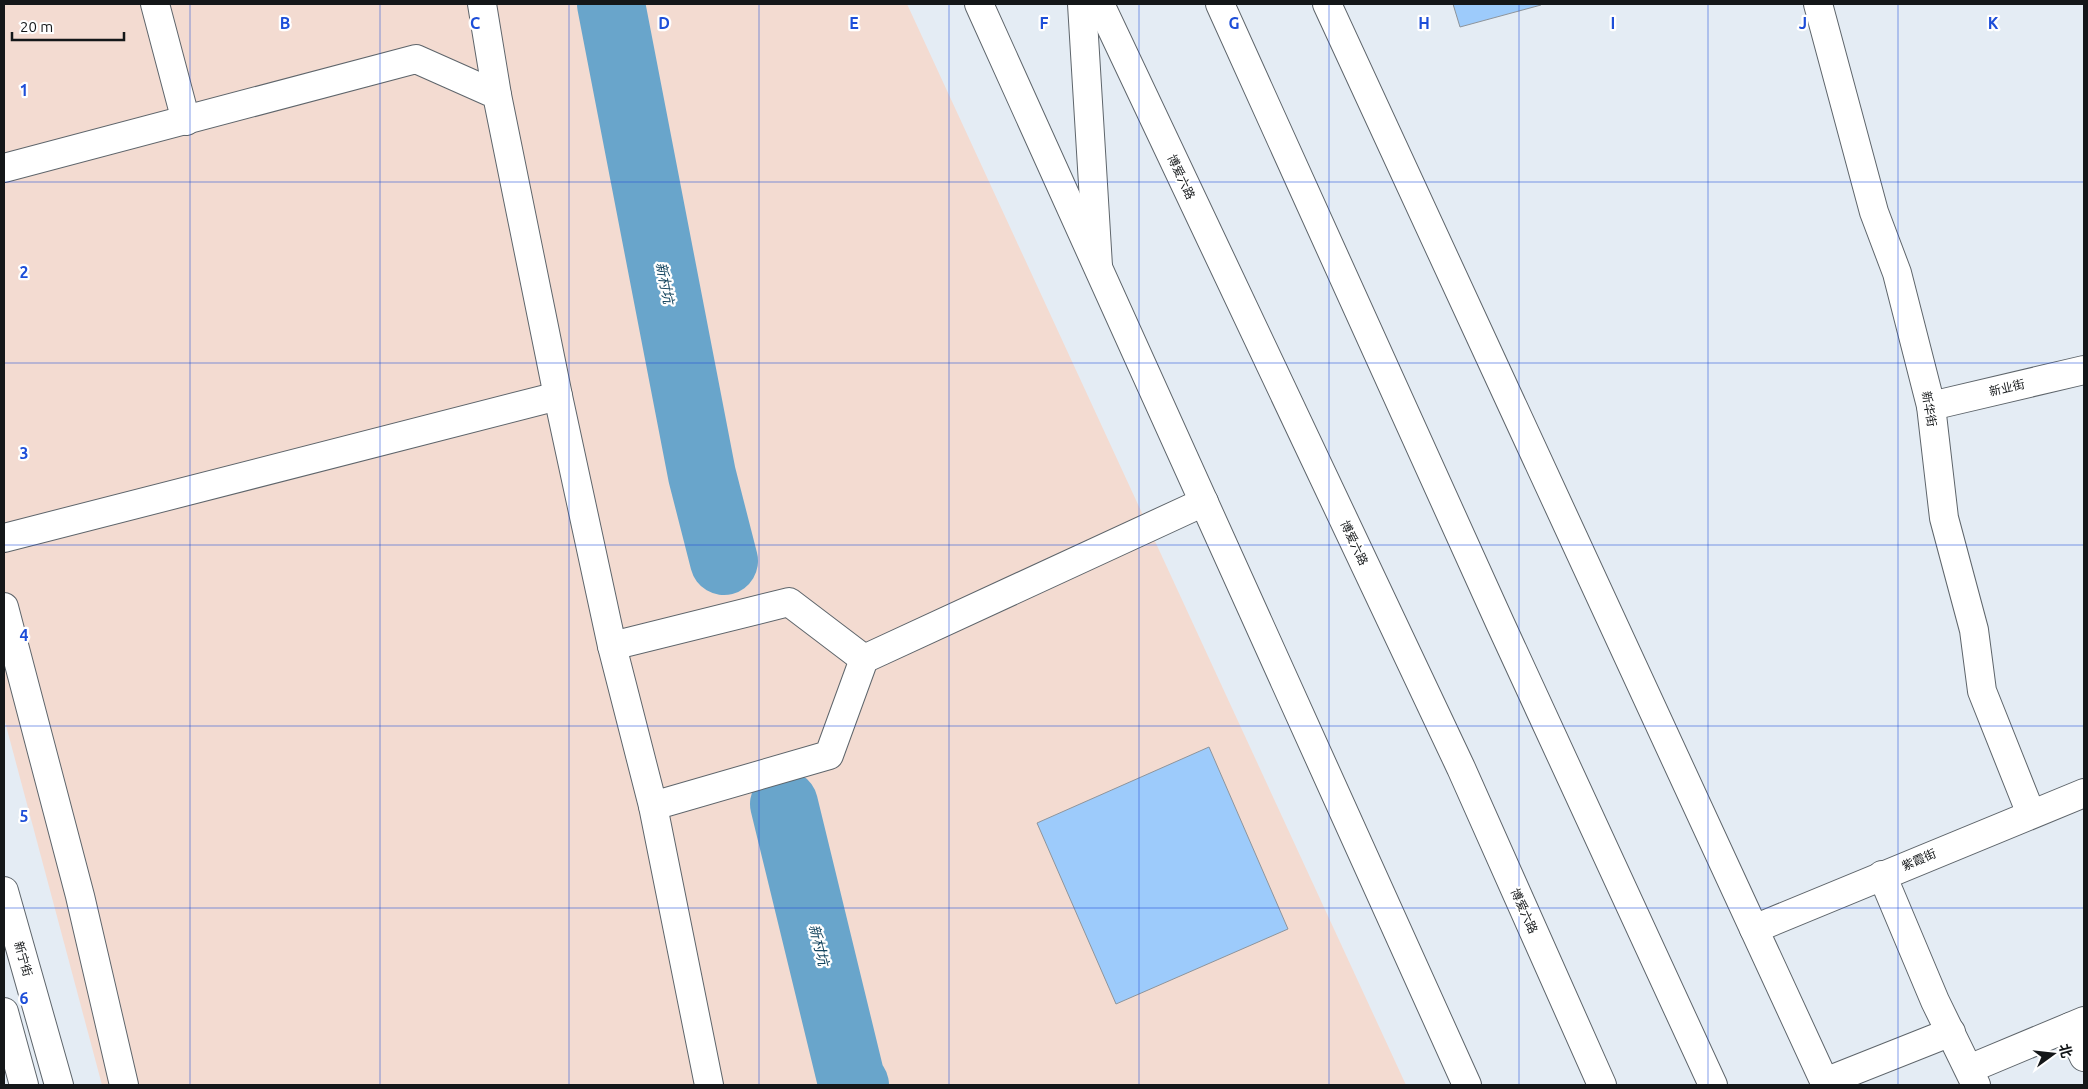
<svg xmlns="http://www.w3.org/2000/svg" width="2088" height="1089" font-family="Ubuntu,'Noto Sans SC',sans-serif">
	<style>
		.education { fill: #f3dbd1 }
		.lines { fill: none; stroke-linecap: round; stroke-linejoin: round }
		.river { stroke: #69a5cb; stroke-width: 68 }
		.building { fill: #9dcbfb; stroke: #8d949b }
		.minor-casing { stroke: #5e656b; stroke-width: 30 }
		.highway-casing { stroke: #5e656b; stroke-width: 30 }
		.minor { stroke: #fff; stroke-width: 28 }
		.highway { stroke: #fff; stroke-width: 28 }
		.grid { fill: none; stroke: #1d4ed8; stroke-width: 1; stroke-opacity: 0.55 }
		.labels { text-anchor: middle; stroke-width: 4.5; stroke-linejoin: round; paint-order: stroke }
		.street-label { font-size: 12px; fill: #141719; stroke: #fff }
		.water-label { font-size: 14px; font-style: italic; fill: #13445e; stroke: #fff }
		.grid-label { font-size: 16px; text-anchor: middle; font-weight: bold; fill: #1d4ed8; stroke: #fff; stroke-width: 4.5; stroke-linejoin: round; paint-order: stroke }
	</style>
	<rect width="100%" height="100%" fill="#e4ecf4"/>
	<path class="education" d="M4,4H907L1406,1085H102L4,718Z"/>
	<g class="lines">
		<g class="river">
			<path d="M611,4L702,475L724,561"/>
			<path d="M784,804L851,1079L855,1085"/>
		</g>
	</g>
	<g class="building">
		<path d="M1453,4H1541V5L1460,27Z"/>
		<path d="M1209,747L1288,929L1116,1004L1037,823Z"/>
	</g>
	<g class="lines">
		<g class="minor-casing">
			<g id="minor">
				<path d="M155,4L186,121"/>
				<path d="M482,4L497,95"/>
				<path d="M979,4L1467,1085"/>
				<path d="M1327,4L1826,1085"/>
				<path d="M1818,4L1874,212L1897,273L1931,406L1944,518L1974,630L1982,691L2031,814"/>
				<path d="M4,168L416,59L497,95L558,396L612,646L789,602L864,659"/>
				<path d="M1931,406L2084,370"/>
				<path d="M4,538L558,396"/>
				<path d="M4,607L80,896L124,1085"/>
				<path d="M612,646L653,806"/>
				<path d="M1882,875L1935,1001L1976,1085"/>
				<path d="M4,891L59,1085"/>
				<path d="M1754,929L2084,793"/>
				<path d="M4,1012L24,1085"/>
				<path d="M2070,1027L2084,1057"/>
				<path d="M1969,1069L2084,1021"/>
				<path d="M1825,1082L1951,1032"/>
				<path d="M709,1085L653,806L829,755L864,659L1204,502"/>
			</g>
		</g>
		<g class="highway-casing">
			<g id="highway">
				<path d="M1082,4L1098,266"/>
				<path d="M1100,4L1461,768L1602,1085"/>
				<path d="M1220,4L1500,623L1713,1085"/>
			</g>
		</g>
		<use href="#minor" class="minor"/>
		<use href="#highway" class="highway"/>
	</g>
	<path class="grid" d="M190,4V1085M380,4V1085M569,4V1085M759,4V1085M949,4V1085M1139,4V1085M1329,4V1085M1519,4V1085M1708,4V1085M1898,4V1085M4,182H2084M4,363H2084M4,545H2084M4,726H2084M4,908H2084"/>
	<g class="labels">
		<g class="street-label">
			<text transform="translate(1181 177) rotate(65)" y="4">博爱六路</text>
			<text transform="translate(2007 388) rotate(-13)" y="4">新业街</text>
			<text transform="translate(1929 409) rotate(80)" y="4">新华街</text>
			<text transform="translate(1354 543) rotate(65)" y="4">博爱六路</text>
			<text transform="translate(1919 860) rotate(-23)" y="4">紫霞街</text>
			<text transform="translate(1524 911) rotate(66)" y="4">博爱六路</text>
			<text transform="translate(23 959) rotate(74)" y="4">新宁街</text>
		</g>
		<g class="water-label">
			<text transform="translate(665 283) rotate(79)" y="5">新村坑</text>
			<text transform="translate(819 945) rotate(76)" y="5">新村坑</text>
		</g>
	</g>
	<g class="grid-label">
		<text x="285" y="29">B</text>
		<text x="475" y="29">C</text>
		<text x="664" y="29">D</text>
		<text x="854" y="29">E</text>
		<text x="1044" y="29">F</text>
		<text x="1234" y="29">G</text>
		<text x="1424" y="29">H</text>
		<text x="1613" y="29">I</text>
		<text x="1803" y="29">J</text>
		<text x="1993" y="29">K</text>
		<text x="24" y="96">1</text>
		<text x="24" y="278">2</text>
		<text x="24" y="459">3</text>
		<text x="24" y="641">4</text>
		<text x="24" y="822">5</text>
		<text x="24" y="1004">6</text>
	</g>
	<rect width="2088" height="1089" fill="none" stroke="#141719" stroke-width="10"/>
	<g transform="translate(2053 1054) rotate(75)" stroke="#ffffff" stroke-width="4" paint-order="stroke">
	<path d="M0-4L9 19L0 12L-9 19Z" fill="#141719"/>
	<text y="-8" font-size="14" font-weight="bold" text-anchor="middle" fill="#141719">北</text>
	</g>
	<path d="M12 32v8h112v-8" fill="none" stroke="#141719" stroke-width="2.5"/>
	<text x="20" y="32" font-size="15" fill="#141719" stroke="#ffffff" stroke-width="4" paint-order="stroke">20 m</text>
</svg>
